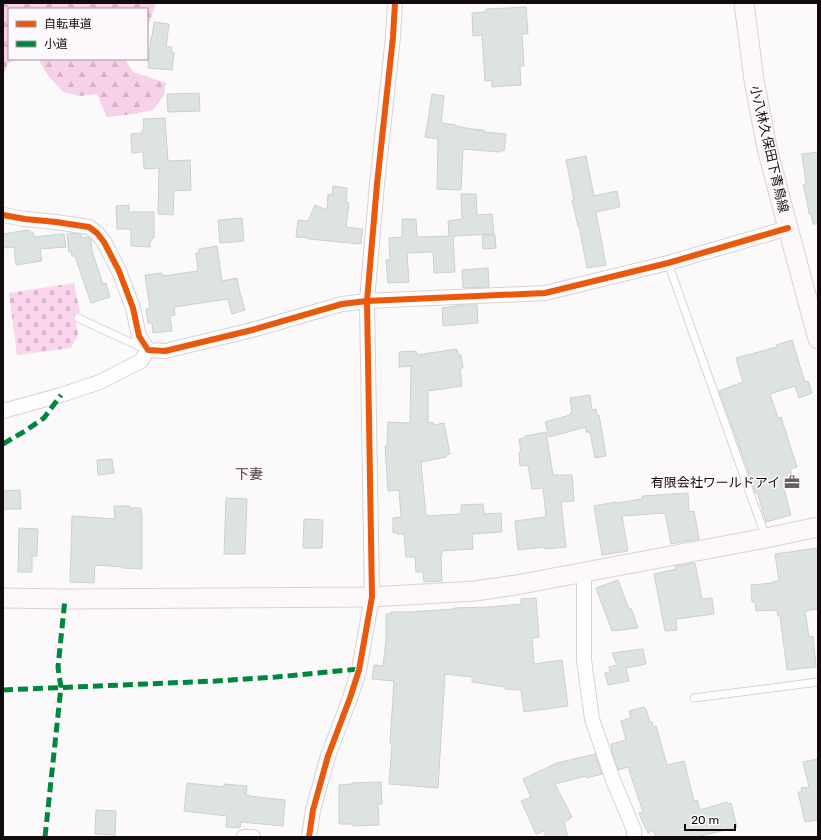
<svg xmlns="http://www.w3.org/2000/svg" width="821" height="840" font-family="Rubik,'Noto Sans JP',sans-serif">
	<style>
		.forest { fill: url(#forest-firs) }
		.cemetery { fill: url(#cemetery-stones) }
		.building { fill: #dde2e3; stroke: #cbd0d1 }
		.lines { fill: none; stroke-linecap: round; stroke-linejoin: round }
		.lane-casing { stroke: #d8d1d6; stroke-width: 9 }
		.street-casing { stroke: #d8d1d6; stroke-width: 16 }
		.secondary-casing { stroke: #d8d1d6; stroke-width: 21 }
		.lane { stroke: #fffefe; stroke-width: 7 }
		.street { stroke: #fffefe; stroke-width: 14 }
		.secondary { stroke: #fcf8fa; stroke-width: 19 }
		.quiet { stroke: #00873e; stroke-width: 5; stroke-dasharray: 10 5; stroke-linecap: butt }
		.cycleway-casing { stroke: #fdf8fb; stroke-width: 8 }
		.cycleway { stroke: #e8590c; stroke-width: 6 }
		.labels { text-anchor: middle; stroke-width: 3; stroke-linejoin: round; paint-order: stroke }
		.street-label { font-size: 13px; fill: #130a10; stroke: #fdf8fb }
		.poi-label { font-size: 13px; fill: #130a10; stroke: #fdf8fb; text-anchor: end }
		.neighbourhood-label { font-size: 14px; fill: #513b49; stroke: #fdf8fb }
	</style>
	<defs>
		<pattern id="forest-firs" width="22" height="20" patternUnits="userSpaceOnUse"><rect width="22" height="20" fill="#f7d1ea"/><path d="M5 1l3.5 6h-7zM16 11l3.5 6h-7z" fill="#d3b2c8"/></pattern>
		<pattern id="cemetery-stones" width="16" height="16" patternUnits="userSpaceOnUse"><rect width="16" height="16" fill="#fad5ed"/><path d="M2 7V4a2 2 0 0 1 4 0v3zM10 15v-3a2 2 0 0 1 4 0v3z" fill="#d5b6ca"/></pattern>
	</defs>
	<rect width="100%" height="100%" fill="#fcf9fb"/>
	<g class="forest">
		<path d="M3,3H156L147,30V9H9V59H19L8,63L3,77Z"/>
		<path d="M38,59H125L133,72L166,83L164,95L153,110L134,114L107,117L97,94L80,96L63,92L47,74Z"/>
	</g>
	<path class="cemetery" d="M74,283L80,313L75,314L78,335L71,348L17,355L9,293Z"/>
	<g class="building">
		<path d="M526,7L528,34H522L524,66H520L521,85L492,87V80L485,81L482,35L473,36L472,13L486,12V9Z"/>
		<path d="M154,22L169,24L166,47H172L171,52H174L172,70L148,68L151,37H152Z"/>
		<path d="M199,93L200,111L168,112L167,94Z"/>
		<path d="M432,94L444,96L441,123L456,125V126L472,129L484,130V132L506,134L504,151L500,150V152L463,149L461,190L437,189L438,139L425,137L428,121Z"/>
		<path d="M165,118L168,161L190,160L191,190L174,191L173,215L158,214L159,168L144,169L143,152L132,153L131,134L142,133V130H144L143,119Z"/>
		<path d="M818,152V224H813L811,214H809L807,201L803,185L806,184L802,154Z"/>
		<path d="M586,156L594,196L617,191L620,207L596,212L606,265L587,268L579,226H578L572,200H574L566,160Z"/>
		<path d="M333,186L347,188L346,202L349,203L346,227L363,229L361,244L309,239V238L296,237L298,220L308,221L315,205L327,210L328,194L332,195Z"/>
		<path d="M461,194H476L477,215L492,214L494,234L453,236L455,272L434,273L433,252L407,253L409,282L388,283L386,260H390L389,238L402,237V219H416L417,237L449,236L448,221L462,219Z"/>
		<path d="M129,205V212H154V238H152V241H150V247L131,246V229H117L116,206Z"/>
		<path d="M242,218L244,241L220,243L218,220Z"/>
		<path d="M29,230L30,232H33L34,237L64,234L66,247L40,249L42,261L16,265L14,247L3,248V234Z"/>
		<path d="M75,233L81,234V238L88,237L91,239L92,251L103,284L106,283L110,297L91,303L75,256H72L71,251L69,252L67,234Z"/>
		<path d="M495,235L496,248L483,249L482,236Z"/>
		<path d="M217,246L222,281L237,278L240,293L245,310L232,314L228,299L174,307L175,315L170,316L172,331L153,333L152,323H148L146,309L150,308L145,275L162,273L163,276L198,271L196,253H199V249Z"/>
		<path d="M488,268L489,287L463,288L462,270Z"/>
		<path d="M464,305H477L478,323L443,326L442,308Z"/>
		<path d="M792,340L805,382L808,381L812,393L799,398L795,386L770,394L778,418L781,417L797,467L790,469L793,478L782,482L791,515L766,522L757,492L755,493L747,468L719,391L743,382L736,358L777,347L776,345Z"/>
		<path d="M457,349L458,355H461L463,368H460L462,386L428,391V423L433,422L434,425L444,423L450,454L446,455V457L421,462L426,516L461,514V505L483,504L484,514L501,513L502,532L472,534L473,549L442,551V555H441L442,581L424,582L423,572H416L415,557H406L404,534H397V532L393,533V518L401,517L399,490L388,491L385,446H387L388,422L410,423L411,366L399,367V352L416,351L417,355Z"/>
		<path d="M590,395L592,410L596,409L597,415H599L606,456L595,458L590,432H586V427L549,437L545,422L570,415V413H572L570,398Z"/>
		<path d="M546,432L553,475H572L574,501L561,502L566,547L545,549V547L518,550L515,521L546,517L543,488L532,489L528,465L520,466L519,452H521L519,439L525,438V436Z"/>
		<path d="M112,459L114,473L98,475L97,460Z"/>
		<path d="M20,490L21,509H3V491Z"/>
		<path d="M688,493L689,512L694,511L699,539L671,544L665,513L622,516L628,551L602,555L594,506L616,502L617,503L642,499V496Z"/>
		<path d="M226,498L247,499L245,554H224Z"/>
		<path d="M114,506H130V508H141V514H142V569L123,568V567L95,565L94,583L70,582L72,516L115,519Z"/>
		<path d="M304,519L323,520L322,548H303Z"/>
		<path d="M19,528L38,529L37,556H32V572H18Z"/>
		<path d="M818,548V609L805,611L809,637L813,636L816,667L787,670L780,616H778L777,610L756,611L755,602H752L751,585L773,583L772,582L779,581L775,554Z"/>
		<path d="M695,563L702,599L712,598L714,614L676,619L677,630L665,631L654,574L676,569L675,566Z"/>
		<path d="M618,580L629,609L631,608L638,628L612,631L596,588Z"/>
		<path d="M536,598L539,637L532,638L534,664L562,660L568,706L524,712L521,690L505,689V687L472,682V677L445,674L438,788L389,784L392,743H390L394,681L372,679L374,665L383,666L386,641V614H391V612H409L454,609V608L489,607L521,604V599Z"/>
		<path d="M643,649L646,664L626,668L629,681L608,685L605,673L610,672L609,667L617,665L612,653Z"/>
		<path d="M644,707L645,709H646L650,722H652L653,727L656,726L667,765L684,761L694,801L697,800L700,810L727,802L728,804L731,803L737,827L697,837H656L653,830L648,833L640,816L639,813L643,812L628,767L618,770L611,749H612L611,744L626,740L621,721L631,718L629,711Z"/>
		<path d="M595,754L602,774L587,778L586,776L555,784L572,817L570,818V819L564,822L568,837H546L544,831L536,834L521,801L531,797L523,779L557,763Z"/>
		<path d="M818,759V820L805,822L798,792H802L801,788L809,787L803,762Z"/>
		<path d="M381,782L382,804H378L379,825L353,826V824H339V785L352,784V783Z"/>
		<path d="M187,783L224,787V784L247,786L246,795H249V796L285,800L283,826L241,822L240,828L226,827L227,816L184,811Z"/>
		<path d="M96,810L116,811L115,835L95,834Z"/>
	</g>
	<g class="lines">
		<g class="lane-casing">
			<g id="lane">
				<path d="M668,263L766,538"/>
				<path d="M78,318L145,349"/>
				<path d="M694,698L818,682"/>
			</g>
		</g>
		<g class="street-casing">
			<g id="street">
				<path d="M3,215L25,219L56,222L89,227L97,233L104,242L119,271L133,308L139,336L148,350L165,351L252,330L342,304L367,301L545,293L668,263L788,228"/>
				<path d="M3,411L61,395L100,382L141,361L148,350"/>
				<path d="M584,572V660L592,719L613,780L634,830V837"/>
				<path d="M244,837H253"/>
				<path d="M309,837L313,810L328,756L350,698L359,670L372,597L367,301L377,184L393,37L395,3"/>
			</g>
		</g>
		<g class="secondary-casing">
			<g id="secondary">
				<path d="M744,3L754,80L767,148L788,228L818,339"/>
				<path d="M3,598L65,599L372,597L475,591L516,585L766,538L818,527"/>
			</g>
		</g>
		<use href="#lane" class="lane"/>
		<use href="#street" class="street"/>
		<use href="#secondary" class="secondary"/>
		<g class="quiet">
			<path d="M3,444L25,431L44,418L61,395"/>
			<path d="M3,690L216,681L276,677L359,669"/>
			<path d="M45,837L61,687L59,675L58,667L65,599"/>
		</g>
		<g class="cycleway-casing">
			<g id="cycleway">
				<path d="M3,215L25,219L56,222L89,227L97,233L104,242L119,271L133,308L139,336L148,350L165,351L252,330L342,304L367,301L545,293L668,263L788,228"/>
				<path d="M309,837L313,810L328,756L350,698L359,670L372,597L367,301L377,184L393,37L395,3"/>
			</g>
		</g>
		<use href="#cycleway" class="cycleway"/>
	</g>
	<defs>
		<g id="office-bare" transform="scale(1.2)"><path d="M-6-3h4V-5.5h4V-3h4V5H-6ZM-1-4.5V-3h2v-1.5ZM-6 0V1H6V0Z" fill="#655e62" stroke="#fdf8fb" stroke-width="2.5" paint-order="stroke"/></g>
	</defs>
	<g fill-rule="evenodd">
		<use href="#office-bare" x="792" y="482"/>
	</g>
	<g class="labels">
		<g class="street-label">
			<text transform="translate(770 149) rotate(77)" y="5">小八林久保田下青鳥線</text>
		</g>
		<g class="poi-label">
			<text x="780" y="487">有限会社ワールドアイ</text>
		</g>
		<g class="neighbourhood-label">
			<text x="249" y="479">下妻</text>
		</g>
	</g>
	<rect width="821" height="840" fill="none" stroke="#130a10" stroke-width="8"/>
	<rect x="8" y="8" width="140" height="52" fill="#fdf8fb" stroke="#9f999d"/>
	<rect x="16" y="21" width="20" height="6" fill="#e8590c" stroke="#9f999d"/>
	<text x="44" y="28" font-size="12" fill="#130a10">自転車道</text>
	<rect x="16" y="41" width="20" height="6" fill="#00873e" stroke="#9f999d"/>
	<text x="44" y="48" font-size="12" fill="#130a10">小道</text>
	<path d="M685 824v6h50v-6" fill="none" stroke="#130a10" stroke-width="2"/>
	<text x="691" y="824" font-size="12" fill="#130a10" stroke="#fdf8fb" stroke-width="3" paint-order="stroke">20 m</text>
</svg>
